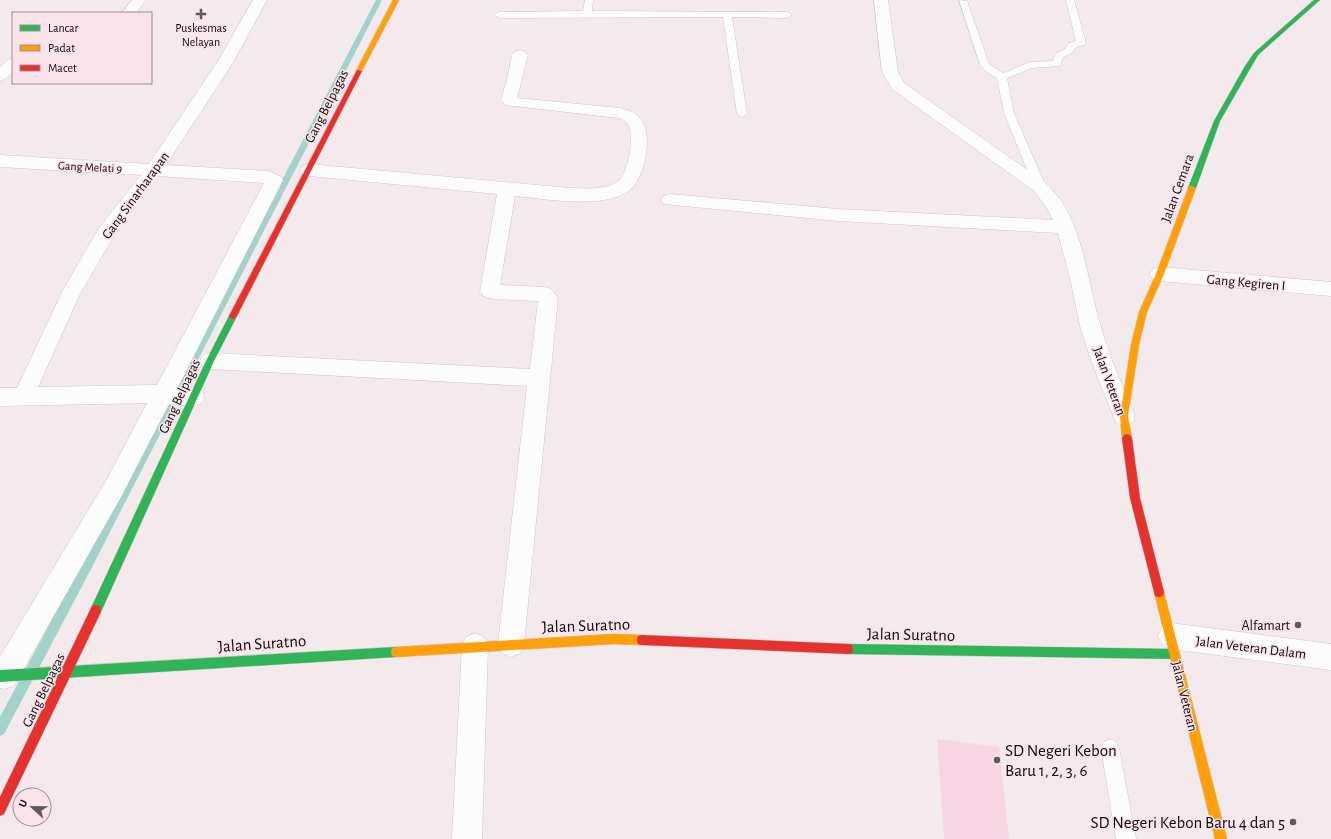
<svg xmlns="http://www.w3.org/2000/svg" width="1331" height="839" font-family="'Alegreya Sans',sans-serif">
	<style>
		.green { fill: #f6d6e3 }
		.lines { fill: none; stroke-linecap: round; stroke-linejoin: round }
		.stream { fill: #a1d3ca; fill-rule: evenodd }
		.lane-casing { stroke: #cdc5c8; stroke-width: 1 }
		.street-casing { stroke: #cdc5c8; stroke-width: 1 }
		.fast-casing { stroke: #cdc5c8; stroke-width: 1 }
		.slow-casing { stroke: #cdc5c8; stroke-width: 1 }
		.jam-casing { stroke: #cdc5c8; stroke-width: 1 }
		.lane { fill: #fdfcfc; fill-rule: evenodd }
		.street { fill: #fdfcfc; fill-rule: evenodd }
		.fast { fill: #30b455; fill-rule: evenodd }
		.slow { fill: #ff9f0a; fill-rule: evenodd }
		.jam { fill: #e5322d; fill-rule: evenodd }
		.poi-dot { fill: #60595c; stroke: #f9e4ec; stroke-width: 1.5 }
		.labels { text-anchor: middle; stroke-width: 3; stroke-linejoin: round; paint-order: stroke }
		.far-poi-label { font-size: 12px; fill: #110b0e; stroke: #f9e4ec }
		.far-street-label { font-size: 12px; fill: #110b0e; stroke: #f9e4ec }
		.street-label { font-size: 14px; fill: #110b0e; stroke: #f9e4ec }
		.poi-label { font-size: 14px; fill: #110b0e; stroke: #f9e4ec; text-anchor: end }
		.near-street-label { font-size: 17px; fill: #110b0e; stroke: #f9e4ec }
		.near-poi-label { font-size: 17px; fill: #110b0e; stroke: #f9e4ec; text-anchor: start }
	</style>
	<rect width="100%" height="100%" fill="#f4e9ed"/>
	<path class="green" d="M937,739L999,747L1009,839H944Z"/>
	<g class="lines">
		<path class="stream" d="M376,0H382L89,573L4,734L0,736V717L81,565Z"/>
		<g class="lane-casing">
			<g id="lane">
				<path d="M585,0H593L592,11L787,12L792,15L787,18L732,17L747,114L742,117L737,114L723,17L499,18L494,15L499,12L583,11Z"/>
				<path d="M959,0L967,1L989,64L1003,73L1030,62L1053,61L1055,54L1065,49L1069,43L1076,41L1066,0H1074L1086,43L1084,45L1076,47L1072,53L1063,57L1060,66L1032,68L1007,78L1014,113L1046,187L1044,190H1036L1034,187L1004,113L997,78L987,72L980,65Z"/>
				<path d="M1110,739L1116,742L1119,748L1136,839H1116L1101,748L1104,742Z"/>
			</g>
		</g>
		<g class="street-casing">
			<g id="street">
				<path d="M132,0H146L136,13H122Z"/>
				<path d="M253,0H267L234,61L166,165L268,171L280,176L283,180L178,387L194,388L202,391L205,397L202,403L194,406L169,404L122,495L14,686L4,689L0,688V657L106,481L147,403L0,406V388H17L63,290L99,228L141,175L0,167V155L149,164L218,61ZM158,176L264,183L157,385L38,387L79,296L113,237Z"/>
				<path d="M874,0H888L898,72L904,83L1046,183C1051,189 1057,195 1062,202C1084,235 1089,289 1101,327C1110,358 1123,387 1135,416L1132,423L1124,425L1116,423L1091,360L1080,326L1071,283L1058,233L838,221L664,204L661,200L664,196L670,194L838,209L1053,220L1047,208L1034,191L892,89L882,72Z"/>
				<path d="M520,50L525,52L528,55L517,98L620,108C627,110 634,111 639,117C655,134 645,184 624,194C595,208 547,199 515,196L500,285L544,287L551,289L558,298L524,644L520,653L511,657L502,653L498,644L527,386L210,369L203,367L200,361L203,355L210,353L530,369L538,301L493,299L483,296L480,291L497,194L309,176L303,174L300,170L303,166L309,164L569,188C584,188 604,191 617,182C628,175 635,136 628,124C626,121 622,119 618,118L505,105L501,99L507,80L512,55L515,52Z"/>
				<path d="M13,58V72L5,79L0,81V67L8,60Z"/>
				<path d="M1160,267L1331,282V296L1160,281L1153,279L1150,274L1153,269Z"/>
				<path d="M1171,623L1331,644V670L1171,649L1162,645L1158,636L1162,627Z"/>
				<path d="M475,633L484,637L488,646L482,839H452L462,646L466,637Z"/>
			</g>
		</g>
		<g class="fast-casing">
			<g id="fast">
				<path d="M1314,0H1320L1258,55L1220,121L1196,188L1192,190H1189L1188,188L1214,121L1245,66L1254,53Z"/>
				<path d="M233,313L237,316L214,361L100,614L96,615L92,614L91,610L92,606L206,361L230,314Z"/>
				<path d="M848,644L1174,649L1178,650L1179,654L1178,658L1174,659L848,654L844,653L843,649L844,645Z"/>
				<path d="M396,647L400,648L401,652L400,656L396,657L0,682V670Z"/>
			</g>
		</g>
		<g class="slow-casing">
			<g id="slow">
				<path d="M393,0H399L362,71L357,72L356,71Z"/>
				<path d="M1189,186H1192L1196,188L1164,274L1147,312L1139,345L1128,416L1132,438L1130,441L1127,442L1124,441L1122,438L1120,416L1131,345L1139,312L1156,274Z"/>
				<path d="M1159,587L1163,588L1164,592L1227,839H1215L1154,592L1155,588Z"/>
				<path d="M614,634L642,635L646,636L647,640L646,644L642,645L614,644L396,657L392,656L391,652L392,648L396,647Z"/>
			</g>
		</g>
		<g class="jam-casing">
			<g id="jam">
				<path d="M357,70L362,71L237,316L233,319L230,318L229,316Z"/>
				<path d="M1127,434L1130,435L1132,438L1140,498L1164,592L1163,596L1159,597L1155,596L1154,592L1130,498L1122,438L1124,435Z"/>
				<path d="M96,605L100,606L101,610L100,614L4,814L0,816V797L92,606Z"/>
				<path d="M642,635L848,644L852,645L853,649L852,653L848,654L642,645L638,644L637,640L638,636Z"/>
			</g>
		</g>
		<use href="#lane" class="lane"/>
		<use href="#street" class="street"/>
		<use href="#fast" class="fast"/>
		<use href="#slow" class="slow"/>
		<use href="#jam" class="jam"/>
	</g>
	<g class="poi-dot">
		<path d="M199 8h4v4h4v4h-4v4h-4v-4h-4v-4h4z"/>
		<circle cx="1298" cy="625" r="4"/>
		<circle cx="997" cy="760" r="4"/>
		<circle cx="1293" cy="822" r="4"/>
	</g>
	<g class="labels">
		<g class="far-poi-label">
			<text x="201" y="32">Puskesmas<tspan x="201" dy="14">Nelayan</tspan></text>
		</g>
		<g class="far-street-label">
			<text transform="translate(90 167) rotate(3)" y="4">Gang Melati 9</text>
		</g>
		<g class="street-label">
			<text transform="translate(326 106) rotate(-63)" y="5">Gang Belpagas</text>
			<text transform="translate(1177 188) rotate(-70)" y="5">Jalan Cemara</text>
			<text transform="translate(135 195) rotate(-54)" y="5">Gang Sinarharapan</text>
			<text transform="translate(1246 282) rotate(5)" y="5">Gang Kegiren I</text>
			<text transform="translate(1110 381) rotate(70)" y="5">Jalan Veteran</text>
			<text transform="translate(179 396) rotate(-65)" y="5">Gang Belpagas</text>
			<text transform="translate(1251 647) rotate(7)" y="5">Jalan Veteran Dalam</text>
			<text transform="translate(43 690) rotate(-64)" y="5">Gang Belpagas</text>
			<text transform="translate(1185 696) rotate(76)" y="5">Jalan Veteran</text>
		</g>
		<g class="poi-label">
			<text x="1290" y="630">Alfamart</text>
		</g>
		<g class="near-street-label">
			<text transform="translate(586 625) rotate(-2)" y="6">Jalan Suratno</text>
			<text transform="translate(911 634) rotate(1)" y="6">Jalan Suratno</text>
			<text transform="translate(262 643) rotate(-4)" y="6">Jalan Suratno</text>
		</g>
		<g class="near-poi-label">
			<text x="1005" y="756">SD Negeri Kebon<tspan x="1005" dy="20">Baru 1, 2, 3, 6</tspan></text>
			<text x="1285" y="828" text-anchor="end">SD Negeri Kebon Baru 4 dan 5</text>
		</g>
	</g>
	<rect x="12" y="12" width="140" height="72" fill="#f9e4ec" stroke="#9c8d93"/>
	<rect x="20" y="25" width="20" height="6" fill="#30b455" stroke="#9c8d93"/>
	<text x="48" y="32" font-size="12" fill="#110b0e">Lancar</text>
	<rect x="20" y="45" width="20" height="6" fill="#ff9f0a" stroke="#9c8d93"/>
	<text x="48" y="52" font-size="12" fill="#110b0e">Padat</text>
	<rect x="20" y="65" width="20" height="6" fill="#e5322d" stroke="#9c8d93"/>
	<text x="48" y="72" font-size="12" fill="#110b0e">Macet</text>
	<g transform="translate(32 807) rotate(292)"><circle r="19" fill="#f9e4ec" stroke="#9c8d93"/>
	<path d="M0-3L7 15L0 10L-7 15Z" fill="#60595c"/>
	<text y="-6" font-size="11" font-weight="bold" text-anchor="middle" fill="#110b0e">U</text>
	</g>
</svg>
